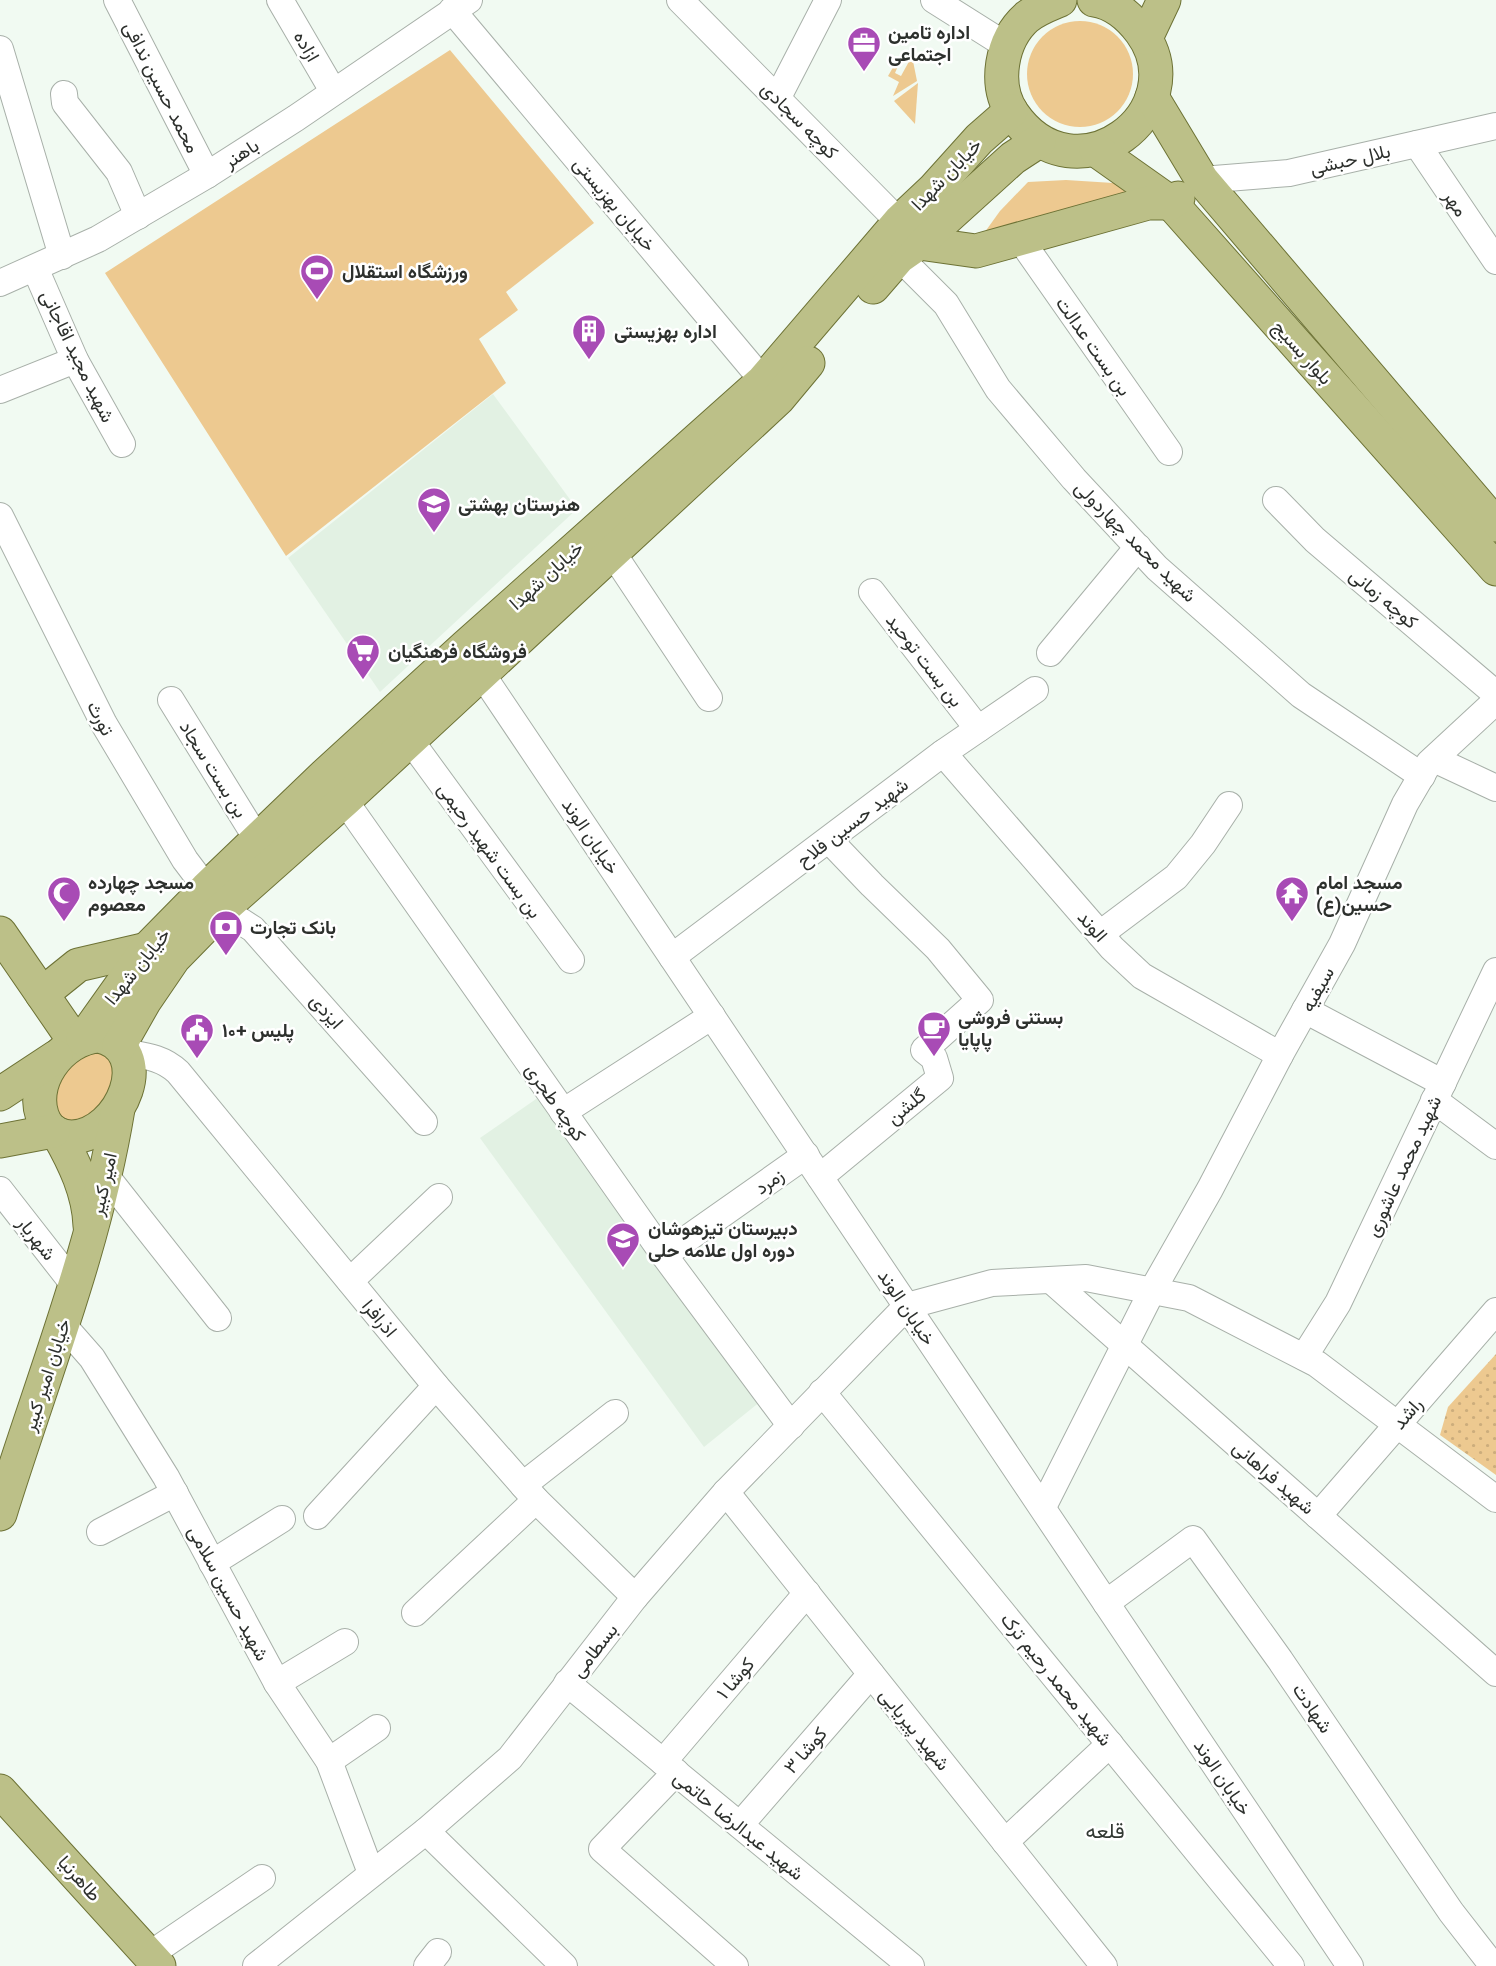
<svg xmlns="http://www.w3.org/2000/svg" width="1496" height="1966" font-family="Roboto,Vazirmatn,sans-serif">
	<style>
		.built { fill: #e2f1e3 }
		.grass { fill: #edc990 }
		.park { fill: url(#park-dots) }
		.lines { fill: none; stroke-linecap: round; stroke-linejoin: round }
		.minor-casing { stroke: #a8b0a9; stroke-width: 28 }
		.major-casing { stroke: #6d7235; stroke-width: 35 }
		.minor { stroke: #fff; stroke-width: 26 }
		.major { stroke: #bcc088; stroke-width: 33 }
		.labels { text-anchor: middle; stroke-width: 5; stroke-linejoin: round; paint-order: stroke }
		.poi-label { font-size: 19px; font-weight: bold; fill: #2d302d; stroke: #fff; text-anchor: start }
		.street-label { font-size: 19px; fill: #2d302d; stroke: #fff }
		.neighbourhood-label { font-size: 21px; fill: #323933; stroke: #fff }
	</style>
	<defs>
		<pattern id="park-dots" width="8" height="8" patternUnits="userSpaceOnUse" patternTransform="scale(1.75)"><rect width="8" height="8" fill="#edc990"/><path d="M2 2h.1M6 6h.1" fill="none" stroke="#ccad7c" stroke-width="1.8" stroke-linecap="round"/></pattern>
	</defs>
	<rect width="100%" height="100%" fill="#f1faf2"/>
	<g class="built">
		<path d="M493,394L577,509L380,692L288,558Z"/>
		<path d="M549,1090L761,1401L704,1447L480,1138Z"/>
	</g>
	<g class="grass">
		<circle cx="1080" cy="74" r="53"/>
		<path d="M450,50L594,223L506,292L518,310L479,339L506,383L286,556L105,273Z"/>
		<path d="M912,56L917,81L893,96L899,82L888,76L895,64L898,66L895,73L901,76Z"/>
		<path d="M918,83L915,124L894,101Z"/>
		<path d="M1066,180L1129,184L1120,199L982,236L1000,211L1028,182Z"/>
		<path d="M99,1046L107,1049L117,1083L87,1122L61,1120L53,1098L62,1069Z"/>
	</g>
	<path class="park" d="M1496,1354V1475L1440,1435L1448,1407Z"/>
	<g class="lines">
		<g class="minor-casing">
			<g id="minor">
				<path d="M117,0L207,175"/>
				<path d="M280,0L333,91"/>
				<path d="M680,0L913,236"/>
				<path d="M934,0L1007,46"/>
				<path d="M452,10L775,395"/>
				<path d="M0,49L62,256"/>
				<path d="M64,94L65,103L119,172L138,216"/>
				<path d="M778,97L828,0"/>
				<path d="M1417,144L1496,261"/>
				<path d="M1202,180L1289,173L1496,126"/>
				<path d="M1020,239L1169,452"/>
				<path d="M899,257L946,304L998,389L1074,479L1157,568L1301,695L1422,776"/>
				<path d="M35,268L75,360L122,444"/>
				<path d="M0,283L98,239L207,175L296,118L469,0"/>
				<path d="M0,390L75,360"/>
				<path d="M1276,500L1315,540L1496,694"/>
				<path d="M0,516L104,724L185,860L222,909L253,929L424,1122"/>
				<path d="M612,552L709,698"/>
				<path d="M872,592L978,729"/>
				<path d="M1050,653L1138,547"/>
				<path d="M471,658L1350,1966"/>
				<path d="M171,700L257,839"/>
				<path d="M410,740L571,960"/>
				<path d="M943,753L1112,948L1142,976L1280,1055"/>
				<path d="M1434,759L1496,788"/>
				<path d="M333,784L664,1255L791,1426"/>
				<path d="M1100,934L1176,877L1203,844L1229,805"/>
				<path d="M672,957L943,753L1035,690"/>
				<path d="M1305,1010L1443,1083"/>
				<path d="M123,1052C145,1056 162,1057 178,1072L436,1386L536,1500L635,1597"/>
				<path d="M1434,1100L1496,1146"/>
				<path d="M563,1112L712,1016"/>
				<path d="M106,1176L218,1318"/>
				<path d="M820,1177L940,1078L934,1058L924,1050L980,1000L938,949L872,885L829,840"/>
				<path d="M0,1190L75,1286"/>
				<path d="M664,1255L806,1155"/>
				<path d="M350,1281L439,1197"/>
				<path d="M1052,1281L1496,1673"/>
				<path d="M63,1325L92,1358L166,1477L277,1683L329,1761L371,1873"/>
				<path d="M1304,1357L1338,1303L1496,971"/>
				<path d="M822,1392L1291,1966"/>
				<path d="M523,1485L615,1413"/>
				<path d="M726,1492L1104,1966"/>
				<path d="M1043,1507L1152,1291L1210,1189L1280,1055L1342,944L1405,804L1429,763L1496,701"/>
				<path d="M317,1516L436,1386"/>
				<path d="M1318,1516L1496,1311"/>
				<path d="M100,1532L175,1493"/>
				<path d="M212,1563L282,1519"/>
				<path d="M1106,1603L1193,1539L1280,1660L1451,1912L1493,1966"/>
				<path d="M415,1613L536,1500"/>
				<path d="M277,1683L345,1642"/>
				<path d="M567,1683L911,1966"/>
				<path d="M329,1761L377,1728"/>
				<path d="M663,1762L807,1593"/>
				<path d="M676,1772L602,1849L735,1966"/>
				<path d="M740,1825L871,1674"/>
				<path d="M426,1831L564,1966"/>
				<path d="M1005,1842L1110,1744"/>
				<path d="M149,1955L262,1878"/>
				<path d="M256,1966L426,1831L510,1758L635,1597L726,1492L907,1306L992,1283L1086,1278L1189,1298L1317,1364L1496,1499"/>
				<path d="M427,1966L438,1952"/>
			</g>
		</g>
		<g class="major-casing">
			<g id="major">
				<path d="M1060,0C1048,5 1037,9 1027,17C1001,40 993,85 1013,114C1076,205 1198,110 1141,32C1129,16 1114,3 1094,0"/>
				<path d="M1146,38L1164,0"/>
				<path d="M1152,97L1202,180L1496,525"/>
				<path d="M1096,150L1171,203L1496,569"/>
				<path d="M919,243L976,251L1148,203H1171L1178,198"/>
				<path d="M873,287L899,257L919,243L1013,158L1039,141"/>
				<path d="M0,933L75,1042"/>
				<path d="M42,994L78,965L147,949"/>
				<path d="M99,1036C157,1049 122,1135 72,1137C61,1137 51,1133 45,1122C26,1085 61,1038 99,1036Z"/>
				<path d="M83,1039L147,949L206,889L325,775L465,647L763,381L900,221L934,189L979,139L1011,111"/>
				<path d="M119,1046L144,1002L174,958L222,909L345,800L778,399L808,363"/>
				<path d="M0,1094L56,1057"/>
				<path d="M58,1134C74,1162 89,1193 90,1226"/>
				<path d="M0,1141L53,1131"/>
				<path d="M0,1514C42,1379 95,1249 118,1109"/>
				<path d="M0,1791L159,1966"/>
			</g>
		</g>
		<use href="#minor" class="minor"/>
		<use href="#major" class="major"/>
	</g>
	<defs>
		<g id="office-pin" transform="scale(1.75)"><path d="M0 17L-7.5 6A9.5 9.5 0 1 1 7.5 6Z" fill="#a84bb5" stroke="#fff"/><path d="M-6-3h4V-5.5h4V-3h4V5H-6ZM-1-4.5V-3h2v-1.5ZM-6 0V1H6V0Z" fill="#fff"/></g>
		<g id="stadium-pin" transform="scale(1.75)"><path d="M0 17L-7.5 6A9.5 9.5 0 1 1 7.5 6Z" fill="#a84bb5" stroke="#fff"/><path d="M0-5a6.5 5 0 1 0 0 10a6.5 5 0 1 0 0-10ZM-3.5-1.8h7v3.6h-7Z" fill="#fff"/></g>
		<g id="building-pin" transform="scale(1.75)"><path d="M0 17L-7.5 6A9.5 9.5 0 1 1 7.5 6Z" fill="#a84bb5" stroke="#fff"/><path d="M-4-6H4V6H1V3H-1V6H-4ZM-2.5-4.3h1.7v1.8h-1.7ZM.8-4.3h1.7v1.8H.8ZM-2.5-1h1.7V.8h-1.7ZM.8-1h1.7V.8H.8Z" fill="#fff"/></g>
		<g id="school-pin" transform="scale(1.75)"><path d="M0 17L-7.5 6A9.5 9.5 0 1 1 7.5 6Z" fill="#a84bb5" stroke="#fff"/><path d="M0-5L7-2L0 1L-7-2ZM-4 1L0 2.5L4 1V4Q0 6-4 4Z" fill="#fff"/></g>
		<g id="supermarket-pin" transform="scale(1.75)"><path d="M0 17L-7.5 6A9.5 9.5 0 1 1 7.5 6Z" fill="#a84bb5" stroke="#fff"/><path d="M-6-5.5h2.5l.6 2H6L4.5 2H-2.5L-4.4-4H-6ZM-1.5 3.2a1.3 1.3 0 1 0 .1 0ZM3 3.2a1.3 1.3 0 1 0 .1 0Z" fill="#fff"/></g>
		<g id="mosque-pin" transform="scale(1.75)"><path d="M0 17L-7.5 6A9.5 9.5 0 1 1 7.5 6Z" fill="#a84bb5" stroke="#fff"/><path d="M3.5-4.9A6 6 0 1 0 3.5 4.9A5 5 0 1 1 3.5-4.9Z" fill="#fff"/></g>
		<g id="temple-pin" transform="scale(1.75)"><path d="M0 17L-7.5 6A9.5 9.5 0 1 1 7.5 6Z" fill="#a84bb5" stroke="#fff"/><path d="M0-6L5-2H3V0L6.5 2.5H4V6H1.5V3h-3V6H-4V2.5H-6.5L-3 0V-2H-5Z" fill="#fff"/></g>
		<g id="bank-pin" transform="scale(1.75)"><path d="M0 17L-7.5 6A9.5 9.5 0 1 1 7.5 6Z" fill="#a84bb5" stroke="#fff"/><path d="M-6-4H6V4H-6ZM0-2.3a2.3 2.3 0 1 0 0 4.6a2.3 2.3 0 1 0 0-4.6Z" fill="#fff"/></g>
		<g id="cafe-pin" transform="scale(1.75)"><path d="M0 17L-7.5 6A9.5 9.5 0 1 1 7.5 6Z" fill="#a84bb5" stroke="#fff"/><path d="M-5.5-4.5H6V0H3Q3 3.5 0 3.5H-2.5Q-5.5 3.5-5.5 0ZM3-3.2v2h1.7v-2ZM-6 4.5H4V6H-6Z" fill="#fff"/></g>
		<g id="civic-pin" transform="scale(1.75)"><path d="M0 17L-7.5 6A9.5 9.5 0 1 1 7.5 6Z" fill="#a84bb5" stroke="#fff"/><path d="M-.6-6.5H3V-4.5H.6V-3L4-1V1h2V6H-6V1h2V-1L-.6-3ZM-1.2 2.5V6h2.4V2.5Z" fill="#fff"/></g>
	</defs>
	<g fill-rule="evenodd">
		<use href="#office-pin" x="864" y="43"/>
		<use href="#stadium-pin" x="317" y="271"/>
		<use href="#building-pin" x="589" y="331"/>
		<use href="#school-pin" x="434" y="504"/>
		<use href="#supermarket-pin" x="363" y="651"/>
		<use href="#mosque-pin" x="64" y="893"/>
		<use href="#temple-pin" x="1292" y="893"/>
		<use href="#bank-pin" x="226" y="927"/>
		<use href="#cafe-pin" x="934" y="1028"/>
		<use href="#civic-pin" x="197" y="1030"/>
		<use href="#school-pin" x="623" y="1239"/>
	</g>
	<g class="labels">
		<g class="poi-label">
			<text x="888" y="39">اداره تامین<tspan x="888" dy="22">اجتماعی</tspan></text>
			<text x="342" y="278">ورزشگاه استقلال</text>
			<text x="614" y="338">اداره بهزیستی</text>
			<text x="458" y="511">هنرستان بهشتی</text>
			<text x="388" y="658">فروشگاه فرهنگیان</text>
			<text x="88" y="889">مسجد چهارده<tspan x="88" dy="22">معصوم</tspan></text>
			<text x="1316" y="889">مسجد امام<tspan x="1316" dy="22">حسین(ع)</tspan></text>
			<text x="250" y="934">بانک تجارت</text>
			<text x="958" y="1024">بستنی فروشی<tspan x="958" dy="22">پاپایا</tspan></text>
			<text x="222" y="1037">پلیس +۱۰</text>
			<text x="648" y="1235">دبیرستان تیزهوشان<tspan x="648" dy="22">دوره اول علامه حلی</tspan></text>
		</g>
		<g class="street-label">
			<text transform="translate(307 46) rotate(60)" y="7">ازاده</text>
			<text transform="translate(162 87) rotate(63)" y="7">محمد حسین ندافی</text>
			<text transform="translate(800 120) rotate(45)" y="7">کوچه سجادی</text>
			<text transform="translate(241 153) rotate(-33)" y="7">باهنر</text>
			<text transform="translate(1350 159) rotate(-13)" y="7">بلال حبشی</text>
			<text transform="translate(946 174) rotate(-46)" y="7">خیابان شهدا</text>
			<text transform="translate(1456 203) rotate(56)" y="7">مهر</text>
			<text transform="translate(615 204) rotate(50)" y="7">خیابان بهزیستی</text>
			<text transform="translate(1094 346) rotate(55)" y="7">بن بست عدالت</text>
			<text transform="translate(1303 352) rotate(48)" y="7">بلوار بسیج</text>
			<text transform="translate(78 356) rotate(64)" y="7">شهید مجید اقاجانی</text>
			<text transform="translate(1136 541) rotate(45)" y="7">شهید محمد چهاردولی</text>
			<text transform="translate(546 575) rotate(-42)" y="7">خیابان شهدا</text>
			<text transform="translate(1384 598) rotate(40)" y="7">کوچه زمانی</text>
			<text transform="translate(925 660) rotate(52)" y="7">بن بست توحید</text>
			<text transform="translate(101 718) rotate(62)" y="7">تورث</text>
			<text transform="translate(214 769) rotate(58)" y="7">بن بست سجاد</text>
			<text transform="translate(852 822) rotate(-37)" y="7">شهید حسین فلاح</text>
			<text transform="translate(591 836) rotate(56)" y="7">خیابان الوند</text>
			<text transform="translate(490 850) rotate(54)" y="7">بن بست شهید رحیمی</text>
			<text transform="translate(1093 926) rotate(49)" y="7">الوند</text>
			<text transform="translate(137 966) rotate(-51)" y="7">خیابان شهدا</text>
			<text transform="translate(1317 989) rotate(-61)" y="7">سیفیه</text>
			<text transform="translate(327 1011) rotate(48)" y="7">ایزدی</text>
			<text transform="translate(556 1102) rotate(55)" y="7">کوچه طجری</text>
			<text transform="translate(906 1106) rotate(-40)" y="7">گلشن</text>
			<text transform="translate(1403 1166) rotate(-65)" y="7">شهید محمد عاشوری</text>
			<text transform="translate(769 1181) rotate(-35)" y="7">زمرد</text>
			<text transform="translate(103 1184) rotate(-77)" y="7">امیر کبیر</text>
			<text transform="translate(37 1238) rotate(52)" y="7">شهریار</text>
			<text transform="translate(907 1307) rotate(56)" y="7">خیابان الوند</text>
			<text transform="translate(380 1318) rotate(50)" y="7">اذرافرا</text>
			<text transform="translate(46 1375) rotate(-72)" y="7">خیابان امیر کبیر</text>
			<text transform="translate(1407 1413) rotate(-49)" y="7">راشد</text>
			<text transform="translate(1274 1477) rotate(41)" y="7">شهید فراهانی</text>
			<text transform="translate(229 1593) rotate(62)" y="7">شهید حسین سلامی</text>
			<text transform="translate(594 1650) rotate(-52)" y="7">بسطامی</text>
			<text transform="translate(735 1678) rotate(-50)" y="7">کوشا ۱</text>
			<text transform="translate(1057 1679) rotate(51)" y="7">شهید محمد رحیم ترک</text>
			<text transform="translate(1313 1708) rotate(56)" y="7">شهادت</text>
			<text transform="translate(915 1729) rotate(51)" y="7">شهید پیریایی</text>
			<text transform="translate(805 1750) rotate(-49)" y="7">کوشا ۳</text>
			<text transform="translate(1223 1777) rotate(56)" y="7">خیابان الوند</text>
			<text transform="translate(739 1825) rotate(39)" y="7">شهید عبدالرضا حاتمی</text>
			<text transform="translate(80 1878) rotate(48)" y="7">طاهرنیا</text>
		</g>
		<g class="neighbourhood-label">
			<text x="1105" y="1838">قلعه</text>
		</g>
	</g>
</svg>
